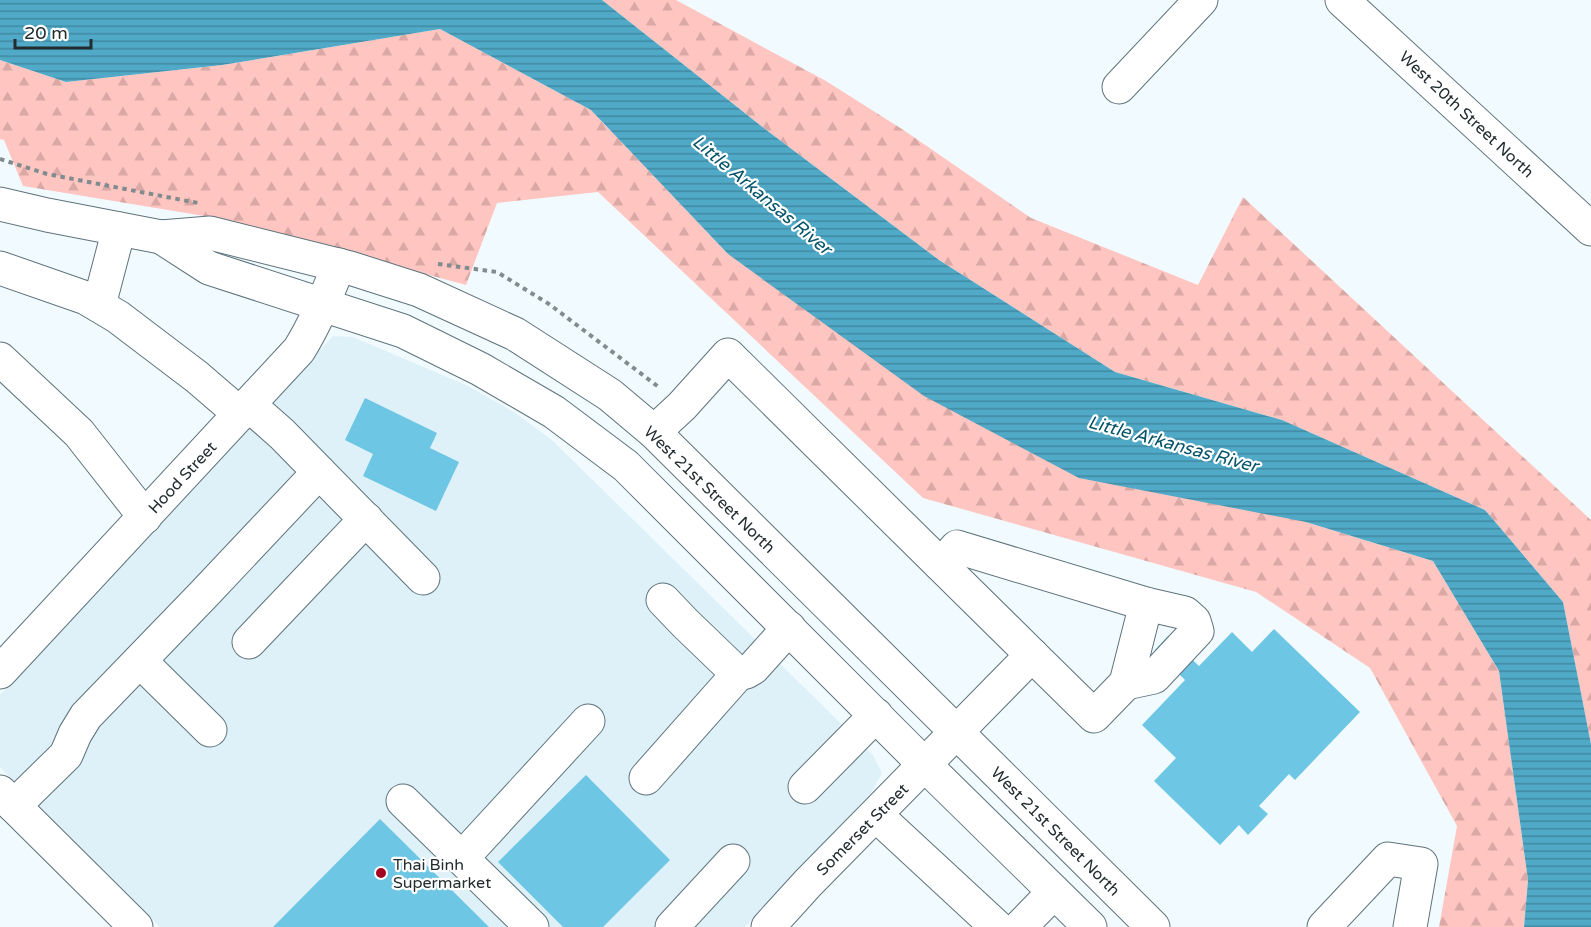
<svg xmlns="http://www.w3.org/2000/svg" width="1591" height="927" font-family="'Varela Round',sans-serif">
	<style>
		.built { fill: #def1f9 }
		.forest { fill: url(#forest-firs) }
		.water { fill: url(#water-rules) }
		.building { fill: #6dc6e4 }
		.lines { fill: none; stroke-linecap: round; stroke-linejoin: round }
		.minor-casing { stroke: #5e737b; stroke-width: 35 }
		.major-casing { stroke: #5e737b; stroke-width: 35 }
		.path { stroke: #828b8f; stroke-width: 4; stroke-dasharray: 4.5 4.5; stroke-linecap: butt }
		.minor { stroke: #fff; stroke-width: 33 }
		.major { stroke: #fff; stroke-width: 33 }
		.poi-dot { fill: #a30520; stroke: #fff; stroke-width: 2 }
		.labels { text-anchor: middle; stroke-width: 4.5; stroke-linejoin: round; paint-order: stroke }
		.street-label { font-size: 16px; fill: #232c2f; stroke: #fff }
		.poi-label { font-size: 16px; fill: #232c2f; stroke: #fff; text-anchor: start }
		.water-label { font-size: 18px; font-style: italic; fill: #055469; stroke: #fff }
	</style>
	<defs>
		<pattern id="forest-firs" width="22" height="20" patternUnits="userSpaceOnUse" patternTransform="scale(1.5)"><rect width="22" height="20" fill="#ffc5c1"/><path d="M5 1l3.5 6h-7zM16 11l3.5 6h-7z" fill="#daa9a6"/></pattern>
		<pattern id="water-rules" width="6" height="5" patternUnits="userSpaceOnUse" patternTransform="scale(1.5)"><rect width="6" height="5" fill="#4fa9c7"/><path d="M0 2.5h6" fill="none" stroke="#418aa2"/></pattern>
	</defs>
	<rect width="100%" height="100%" fill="#f1fbff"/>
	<path class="built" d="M333,336L353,337L466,385L514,412L552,440L873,755L882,773L871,793L745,927H160L0,767V695Z"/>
	<g class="forest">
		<path d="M602,0H676L826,81L905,131L1031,218L1198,285L1243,197L1591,520V744L1563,602L1485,510L1282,420L1115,372L939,260L765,129Z"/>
		<path d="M440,29L591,110L728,254L1306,522L1433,561L1499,671L1528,880L1524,927H1439L1457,826L1370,668L1256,592L923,498L598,192L497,203L466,285L222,219L23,186L4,140L0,139V60L66,82L222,65Z"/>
	</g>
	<path class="water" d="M0,0H602L765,129L939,260L1115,372L1282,420L1485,510L1563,602L1591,744V927H1524L1528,880L1499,671L1433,561L1306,522L1079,478L924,396L728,254L591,110L440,29L222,65L66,82L0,60Z"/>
	<g class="building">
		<path d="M365,398L437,433L430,448L459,462L436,511L363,476L373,454L345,440Z"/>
		<path d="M1274,629L1360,712L1295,780L1289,774L1259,806L1268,814L1248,835L1239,825L1220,845L1154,781L1176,758L1142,725L1185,680L1155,650L1168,636L1199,666L1232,632L1252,652Z"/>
		<path d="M586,775L670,860L603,927H563L498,862Z"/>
		<path d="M380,819L489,927H273Z"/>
	</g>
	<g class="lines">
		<g class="minor-casing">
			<g id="minor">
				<path d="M1342,0L1591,229"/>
				<path d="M1119,87L1201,0"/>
				<path d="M0,268L86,298L118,317L197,377L240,414"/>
				<path d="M99,305L119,229"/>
				<path d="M0,359L79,433L145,517"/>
				<path d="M249,405L282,434L423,578"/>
				<path d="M654,432L682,406L728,355L1032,655L808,883L768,927"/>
				<path d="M941,565L957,547L1146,604L1185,613L1194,621L1197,631L1154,677L1126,683"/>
				<path d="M663,600L685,623L738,674L746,672L753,668L789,628"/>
				<path d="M249,642L366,519"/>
				<path d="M1032,655L1094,716L1126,683L1146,604"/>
				<path d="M140,661L210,730"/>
				<path d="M0,672L299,350C316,323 327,294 339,265"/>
				<path d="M646,778L738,674"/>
				<path d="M805,787L876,715"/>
				<path d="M0,792L136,927"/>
				<path d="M403,801L532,927"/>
				<path d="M14,806L66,755L75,734L86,716L204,594L319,472"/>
				<path d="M876,815L997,927"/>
				<path d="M462,858L588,721"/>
				<path d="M672,927L733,861"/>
				<path d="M1020,927L1054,892"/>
				<path d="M1324,927L1388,859L1421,864L1410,927"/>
			</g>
		</g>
		<g class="major-casing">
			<g id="major">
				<path d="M0,204L47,215L161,237L210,233L350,268L419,290L515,334L610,395L654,432L1153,927"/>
				<path d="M161,237L209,268L403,331L480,369L554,412L626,466L925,765L1090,927"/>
			</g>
		</g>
		<g class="path">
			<path d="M0,159L47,174L198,203"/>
			<path d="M438,264L497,272L549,304L660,388"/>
		</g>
		<use href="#minor" class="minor"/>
		<use href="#major" class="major"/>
	</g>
	<circle class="poi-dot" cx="381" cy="873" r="6"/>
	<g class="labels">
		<g class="street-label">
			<text transform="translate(1467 114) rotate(43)" y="6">West 20th Street North</text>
			<text transform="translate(182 477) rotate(-47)" y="6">Hood Street</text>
			<text transform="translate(710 489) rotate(44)" y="6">West 21st Street North</text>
			<text transform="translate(862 829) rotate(-45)" y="6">Somerset Street</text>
			<text transform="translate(1056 831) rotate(45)" y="6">West 21st Street North</text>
		</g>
		<g class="poi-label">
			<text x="393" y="870">Thai Binh<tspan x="393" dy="18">Supermarket</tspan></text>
		</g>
		<g class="water-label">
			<text transform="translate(762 195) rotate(40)" y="6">Little Arkansas River</text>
			<text transform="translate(1173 444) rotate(15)" y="6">Little Arkansas River</text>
		</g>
	</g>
	<path d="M15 39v9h76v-9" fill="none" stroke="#232c2f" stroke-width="3"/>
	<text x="24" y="39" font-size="18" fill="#232c2f" stroke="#ffffff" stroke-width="4.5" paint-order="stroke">20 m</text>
</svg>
